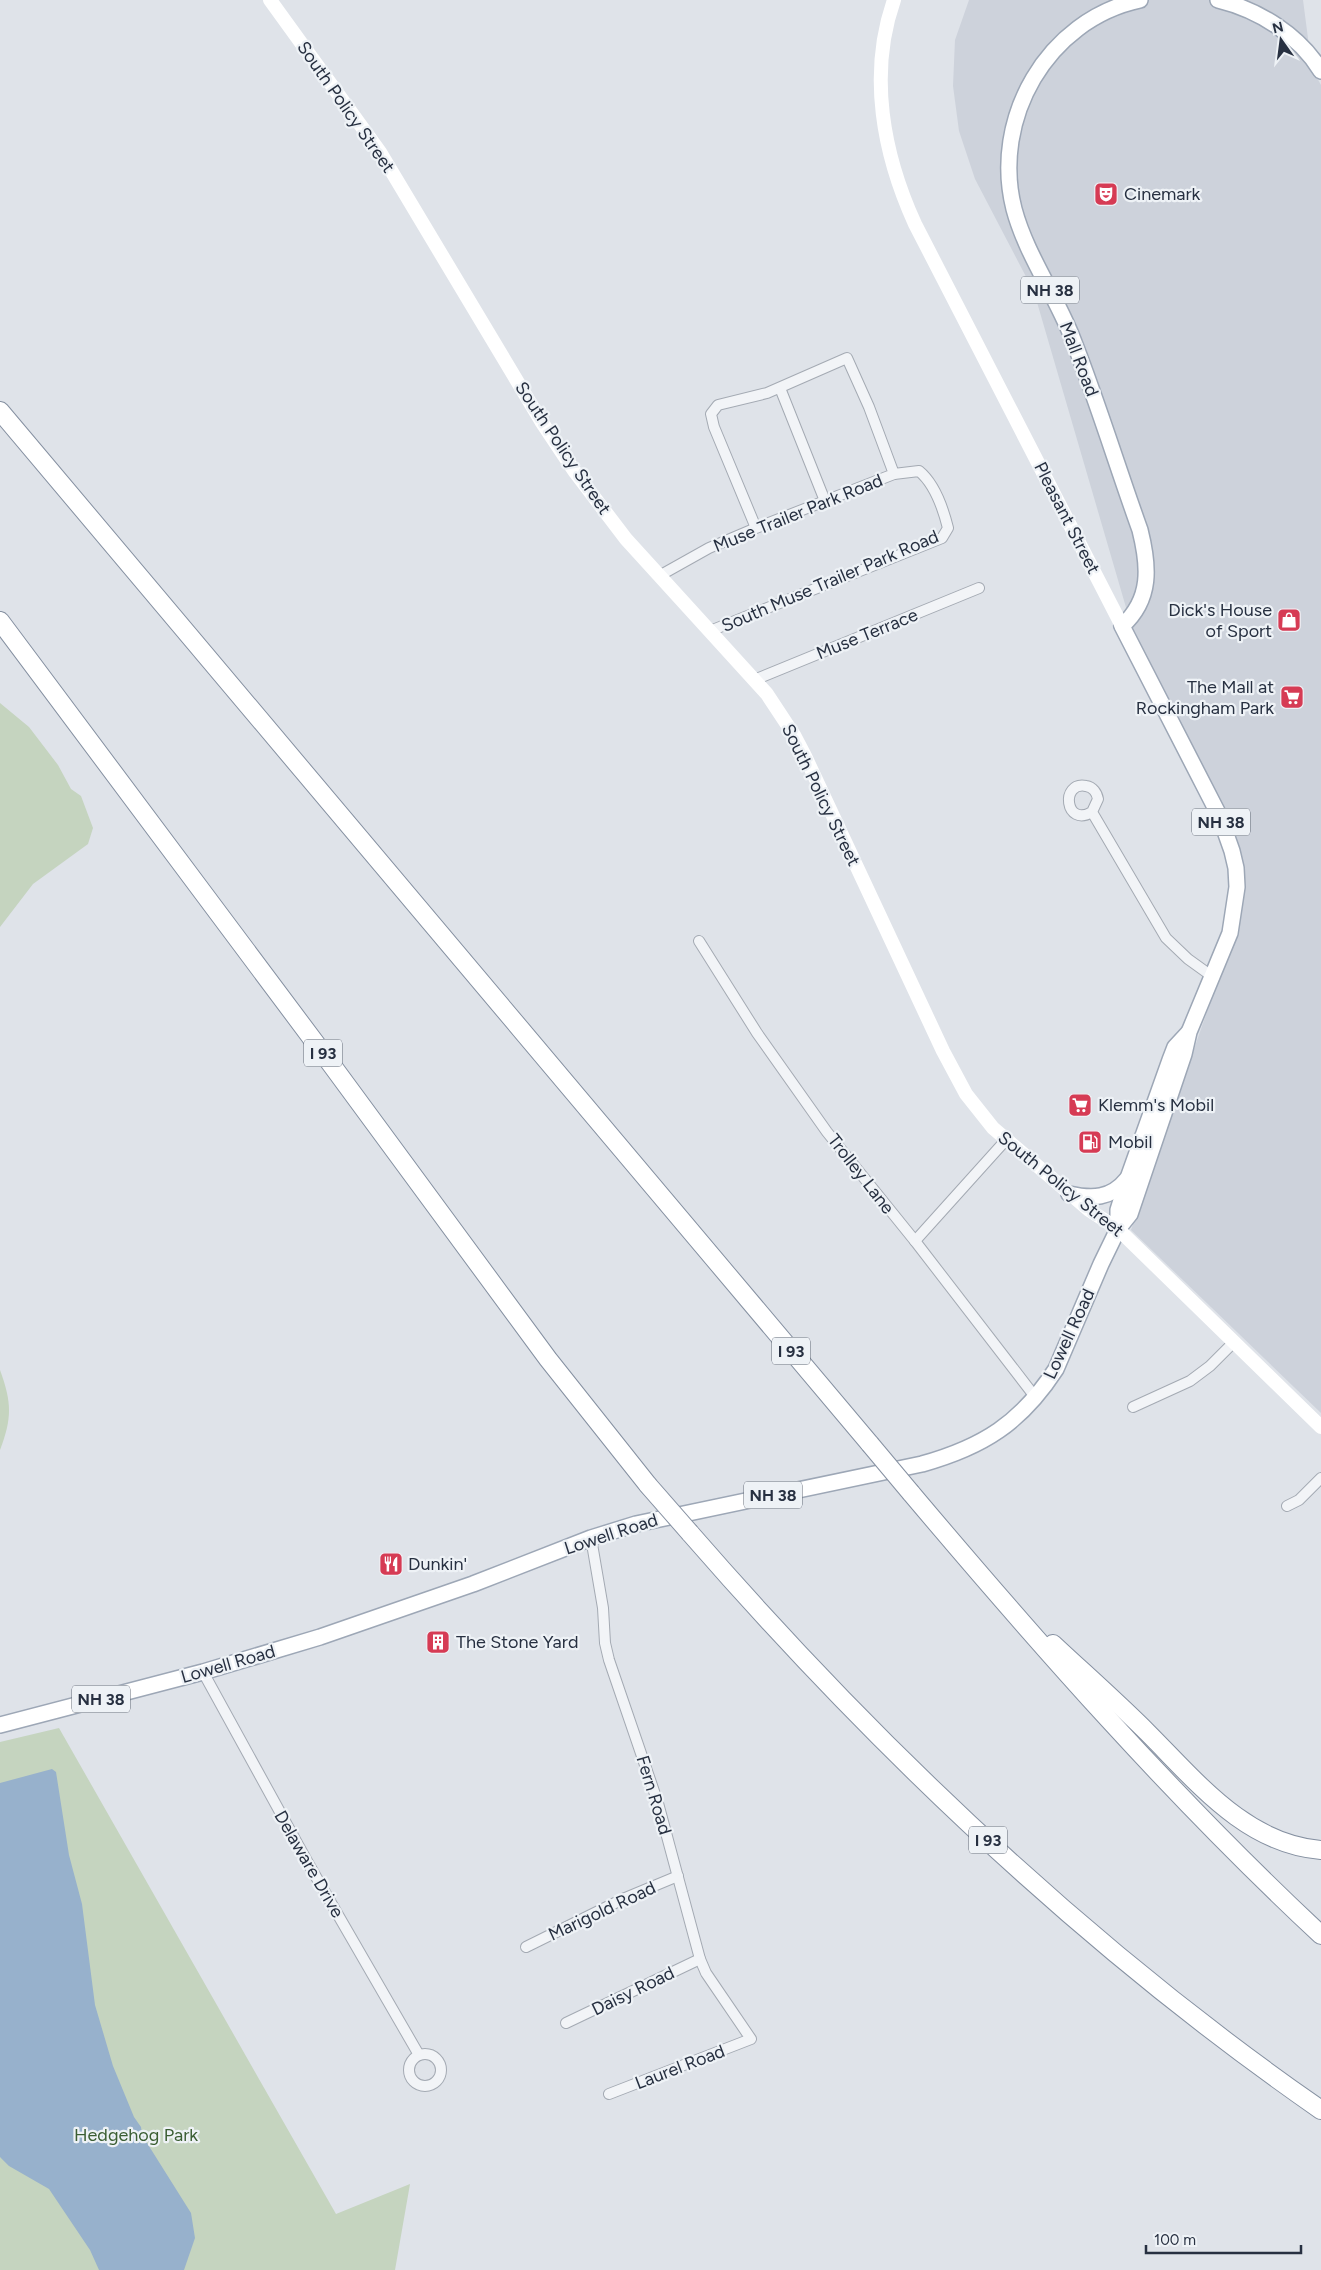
<svg xmlns="http://www.w3.org/2000/svg" width="1321" height="2270" font-family="Figtree,sans-serif">
	<style>
		.built { fill: #cdd2db }
		.green { fill: #c5d4bf }
		.water { fill: #97b1cc }
		.lines { fill: none; stroke-linecap: round; stroke-linejoin: round }
		.street-casing { stroke: #a4aab3; stroke-width: 12 }
		.primary-casing { stroke: #9da7b6; stroke-width: 18 }
		.highway-casing { stroke: #8590a1; stroke-width: 20 }
		.street { stroke: #f2f4f7; stroke-width: 10 }
		.secondary { stroke: #fff; stroke-width: 14 }
		.primary { stroke: #fff; stroke-width: 15 }
		.highway { stroke: #fff; stroke-width: 18 }
		.highway-bridge-casing { stroke: #8590a1; stroke-width: 20; stroke-linecap: butt }
		.highway-bridge { stroke: #fff; stroke-width: 18 }
		.labels { text-anchor: middle; stroke-width: 4.5; stroke-linejoin: round; paint-order: stroke }
		.shield { fill: #eef2f6; stroke: #636a77; stroke-width: 1 }
		.shield-label { font-size: 16px; font-weight: bold; fill: #273041 }
		.street-label { font-size: 18px; fill: #273041; stroke: #eef2f6 }
		.poi-label { font-size: 18px; fill: #273041; stroke: #eef2f6; text-anchor: start }
		.park-label { font-size: 18px; fill: #3b5e33; stroke: #eef2f6 }
	</style>
	<rect width="100%" height="100%" fill="#dfe3e9"/>
	<path class="built" d="M969,0H1303L1312,69L1321,85V1413L1131,1230L1240,917L1243,874L1235,830L1132,628L1034,292L975,179L959,131L953,86L955,40Z"/>
	<g class="green">
		<path d="M0,703L29,727L58,765L71,789L81,796L93,828L88,844L33,884L0,927Z"/>
		<path d="M0,1370C12,1403 12,1418 0,1450Z"/>
		<path d="M59,1728L336,2214L410,2184L395,2270H0V1742Z"/>
	</g>
	<path class="water" d="M52,1769L56,1772L69,1855L82,1904L95,2005L113,2066L134,2117L141,2127L142,2135L191,2213L195,2238L184,2270H99L90,2250L49,2189L9,2166L0,2157V1783Z"/>
	<g class="lines">
		<g class="street-casing">
			<g id="street">
				<path d="M780,388L825,501"/>
				<path d="M659,576L709,548L756,528L894,474L869,407L847,358L767,393L718,405L711,414L714,427L756,528"/>
				<path d="M710,631L942,538L948,528C943,508 935,484 919,471L894,474"/>
				<path d="M754,680L979,588"/>
				<path d="M1092,812C1065,828 1060,781 1086,786C1093,787 1097,793 1098,799L1092,812L1166,938L1188,959L1213,977"/>
				<path d="M699,941L757,1033L827,1132L915,1241L1036,1398"/>
				<path d="M915,1241L1005,1141"/>
				<path d="M1133,1407L1190,1381L1210,1366L1233,1343"/>
				<path d="M1287,1506L1299,1500L1321,1478"/>
				<path d="M591,1538L603,1608L605,1643L609,1660L658,1803L700,1959L706,1973L751,2039L609,2094"/>
				<path d="M203,1672L308,1863L419,2055"/>
				<path d="M526,1947L625,1898L678,1876"/>
				<path d="M566,2023L700,1959"/>
				<circle cx="425" cy="2070" r="16"/>
			</g>
		</g>
		<g class="primary-casing">
			<g id="primary">
				<path d="M1218,0C1259,10 1299,35 1321,71"/>
				<path d="M1069,1194C1092,1199 1111,1199 1127,1179"/>
				<path d="M1118,1229V1210L1128,1178L1170,1060L1175,1047L1188,1033"/>
				<path d="M0,1725L203,1672L320,1637L473,1584L591,1538L636,1524L922,1464C983,1447 1021,1423 1056,1369L1101,1264L1118,1229L1130,1214L1184,1054L1189,1032L1230,933L1237,887L1236,868L1232,851L1220,817L1122,626C1152,599 1149,566 1140,530C1117,466 1097,400 1072,337C1055,294 1026,254 1014,209C991,119 1047,20 1140,0"/>
			</g>
		</g>
		<g class="highway-casing">
			<g id="highway">
				<path d="M0,411L870,1444"/>
				<path d="M0,621L331,1064L548,1359L648,1485"/>
				<path d="M911,1493C1041,1647 1173,1797 1321,1935"/>
				<path d="M690,1533C877,1748 1086,1947 1321,2110"/>
				<path d="M1053,1644C1084,1673 1117,1702 1148,1733C1197,1782 1246,1844 1321,1850"/>
			</g>
		</g>
		<use href="#street" class="street"/>
		<g class="secondary">
			<path d="M270,0L380,152L541,421L575,472L626,539L767,694L794,735L805,756L943,1051L966,1094L993,1128L1089,1210L1118,1229L1321,1427"/>
			<path d="M894,0C868,74 883,154 915,224L1122,626"/>
		</g>
		<use href="#primary" class="primary"/>
		<use href="#highway" class="highway"/>
		<g class="highway-bridge-casing">
			<g id="highway-bridge">
				<path d="M870,1444L911,1493"/>
				<path d="M648,1485L690,1533"/>
			</g>
		</g>
		<use href="#highway-bridge" class="highway-bridge"/>
	</g>
	<defs>
		<g id="theatre-square" transform="scale(1.25)"><rect x="-9" y="-9" width="18" height="18" rx="4" fill="#d63b54" stroke="#eef2f6"/><path d="M-5-5.5Q0-4 5-5.5V0Q5 5 0 6Q-5 5-5 0ZM-3.3-2.5H-1v1.5H-3.3ZM1-2.5H3.3v1.5H1ZM-2.8 1Q0 5.5 2.8 1Z" fill="#fff"/></g>
		<g id="shop-square" transform="scale(1.25)"><rect x="-9" y="-9" width="18" height="18" rx="4" fill="#d63b54" stroke="#eef2f6"/><path d="M-5-2.5h2.3a2.7 3.5 0 0 1 5.4 0H5L5.5 6h-11ZM-1.5-2.5h3a1.5 2.3 0 0 0-3 0Z" fill="#fff"/></g>
		<g id="supermarket-square" transform="scale(1.25)"><rect x="-9" y="-9" width="18" height="18" rx="4" fill="#d63b54" stroke="#eef2f6"/><path d="M-6-5.5h2.5l.6 2H6L4.5 2H-2.5L-4.4-4H-6ZM-1.5 3.2a1.3 1.3 0 1 0 .1 0ZM3 3.2a1.3 1.3 0 1 0 .1 0Z" fill="#fff"/></g>
		<g id="fuel-square" transform="scale(1.25)"><rect x="-9" y="-9" width="18" height="18" rx="4" fill="#d63b54" stroke="#eef2f6"/><path d="M-5.5-6h7V0h2V4h1.3V-2.5L3-4.5l.8-.8L6-3V5H2.5V1h-1V6h-7ZM-4.2-4.7v3.2H.2V-4.7Z" fill="#fff"/></g>
		<g id="restaurant-square" transform="scale(1.25)"><rect x="-9" y="-9" width="18" height="18" rx="4" fill="#d63b54" stroke="#eef2f6"/><path d="M-5-6h1v4h1v-4h1v4h1v-4h1v5L-1.5 .5V6h-2V.5L-5-1ZM5-6V6H3V1.5H1.5Q1.5-4 5-6Z" fill="#fff"/></g>
		<g id="building-square" transform="scale(1.25)"><rect x="-9" y="-9" width="18" height="18" rx="4" fill="#d63b54" stroke="#eef2f6"/><path d="M-4-6H4V6H1V3H-1V6H-4ZM-2.5-4.3h1.7v1.8h-1.7ZM.8-4.3h1.7v1.8H.8ZM-2.5-1h1.7V.8h-1.7ZM.8-1h1.7V.8H.8Z" fill="#fff"/></g>
	</defs>
	<g fill-rule="evenodd">
		<use href="#theatre-square" x="1106" y="194"/>
		<use href="#shop-square" x="1289" y="620"/>
		<use href="#supermarket-square" x="1292" y="697"/>
		<use href="#supermarket-square" x="1080" y="1105"/>
		<use href="#fuel-square" x="1090" y="1142"/>
		<use href="#restaurant-square" x="391" y="1564"/>
		<use href="#building-square" x="438" y="1642"/>
	</g>
	<g class="labels">
		<g class="shield">
			<rect x="1021" y="276.5" width="58" height="27" rx="4"/>
			<rect x="1192" y="808.5" width="58" height="27" rx="4"/>
			<rect x="304" y="1039.5" width="38" height="27" rx="4"/>
			<rect x="772" y="1337.5" width="38" height="27" rx="4"/>
			<rect x="744" y="1481.5" width="58" height="27" rx="4"/>
			<rect x="72" y="1685.5" width="58" height="27" rx="4"/>
			<rect x="969" y="1826.5" width="38" height="27" rx="4"/>
		</g>
		<g class="shield-label">
			<text x="1050" y="296">NH 38</text>
			<text x="1221" y="828">NH 38</text>
			<text x="323" y="1059">I 93</text>
			<text x="791" y="1357">I 93</text>
			<text x="773" y="1501">NH 38</text>
			<text x="101" y="1705">NH 38</text>
			<text x="988" y="1846">I 93</text>
		</g>
		<g class="street-label">
			<text transform="translate(346 107) rotate(55)" y="6">South Policy Street</text>
			<text transform="translate(1079 359) rotate(69)" y="6">Mall Road</text>
			<text transform="translate(563 448) rotate(56)" y="6">South Policy Street</text>
			<text transform="translate(798 513) rotate(-22)" y="6">Muse Trailer Park Road</text>
			<text transform="translate(1067 518) rotate(63)" y="6">Pleasant Street</text>
			<text transform="translate(830 581) rotate(-23)" y="6">South Muse Trailer Park Road</text>
			<text transform="translate(867 634) rotate(-22)" y="6">Muse Terrace</text>
			<text transform="translate(821 795) rotate(64)" y="6">South Policy Street</text>
			<text transform="translate(861 1174) rotate(52)" y="6">Trolley Lane</text>
			<text transform="translate(1061 1184) rotate(39)" y="6">South Policy Street</text>
			<text transform="translate(1069 1334) rotate(-65)" y="6">Lowell Road</text>
			<text transform="translate(611 1534) rotate(-18)" y="6">Lowell Road</text>
			<text transform="translate(228 1664) rotate(-16)" y="6">Lowell Road</text>
			<text transform="translate(654 1795) rotate(73)" y="6">Fern Road</text>
			<text transform="translate(309 1864) rotate(60)" y="6">Delaware Drive</text>
			<text transform="translate(602 1911) rotate(-25)" y="6">Marigold Road</text>
			<text transform="translate(633 1991) rotate(-26)" y="6">Daisy Road</text>
			<text transform="translate(680 2067) rotate(-21)" y="6">Laurel Road</text>
		</g>
		<g class="poi-label">
			<text x="1124" y="200">Cinemark</text>
			<text x="1272" y="616" text-anchor="end">Dick's House<tspan x="1272" dy="21">of Sport</tspan></text>
			<text x="1274" y="693" text-anchor="end">The Mall at<tspan x="1274" dy="21">Rockingham Park</tspan></text>
			<text x="1098" y="1111">Klemm's Mobil</text>
			<text x="1108" y="1148">Mobil</text>
			<text x="408" y="1570">Dunkin'</text>
			<text x="456" y="1648">The Stone Yard</text>
		</g>
		<g class="park-label">
			<text x="136" y="2141">Hedgehog Park</text>
		</g>
	</g>
	<g transform="translate(1281 40) rotate(346)" stroke="#eef2f6" stroke-width="4" paint-order="stroke">
	<path d="M0-4L9 19L0 12L-9 19Z" fill="#273041"/>
	<text y="-8" font-size="14" font-weight="bold" text-anchor="middle" fill="#273041">N</text>
	</g>
	<path d="M1146 2245v8h155v-8" fill="none" stroke="#273041" stroke-width="2.5"/>
	<text x="1154" y="2245" font-size="15" fill="#273041" stroke="#eef2f6" stroke-width="4" paint-order="stroke">100 m</text>
</svg>
